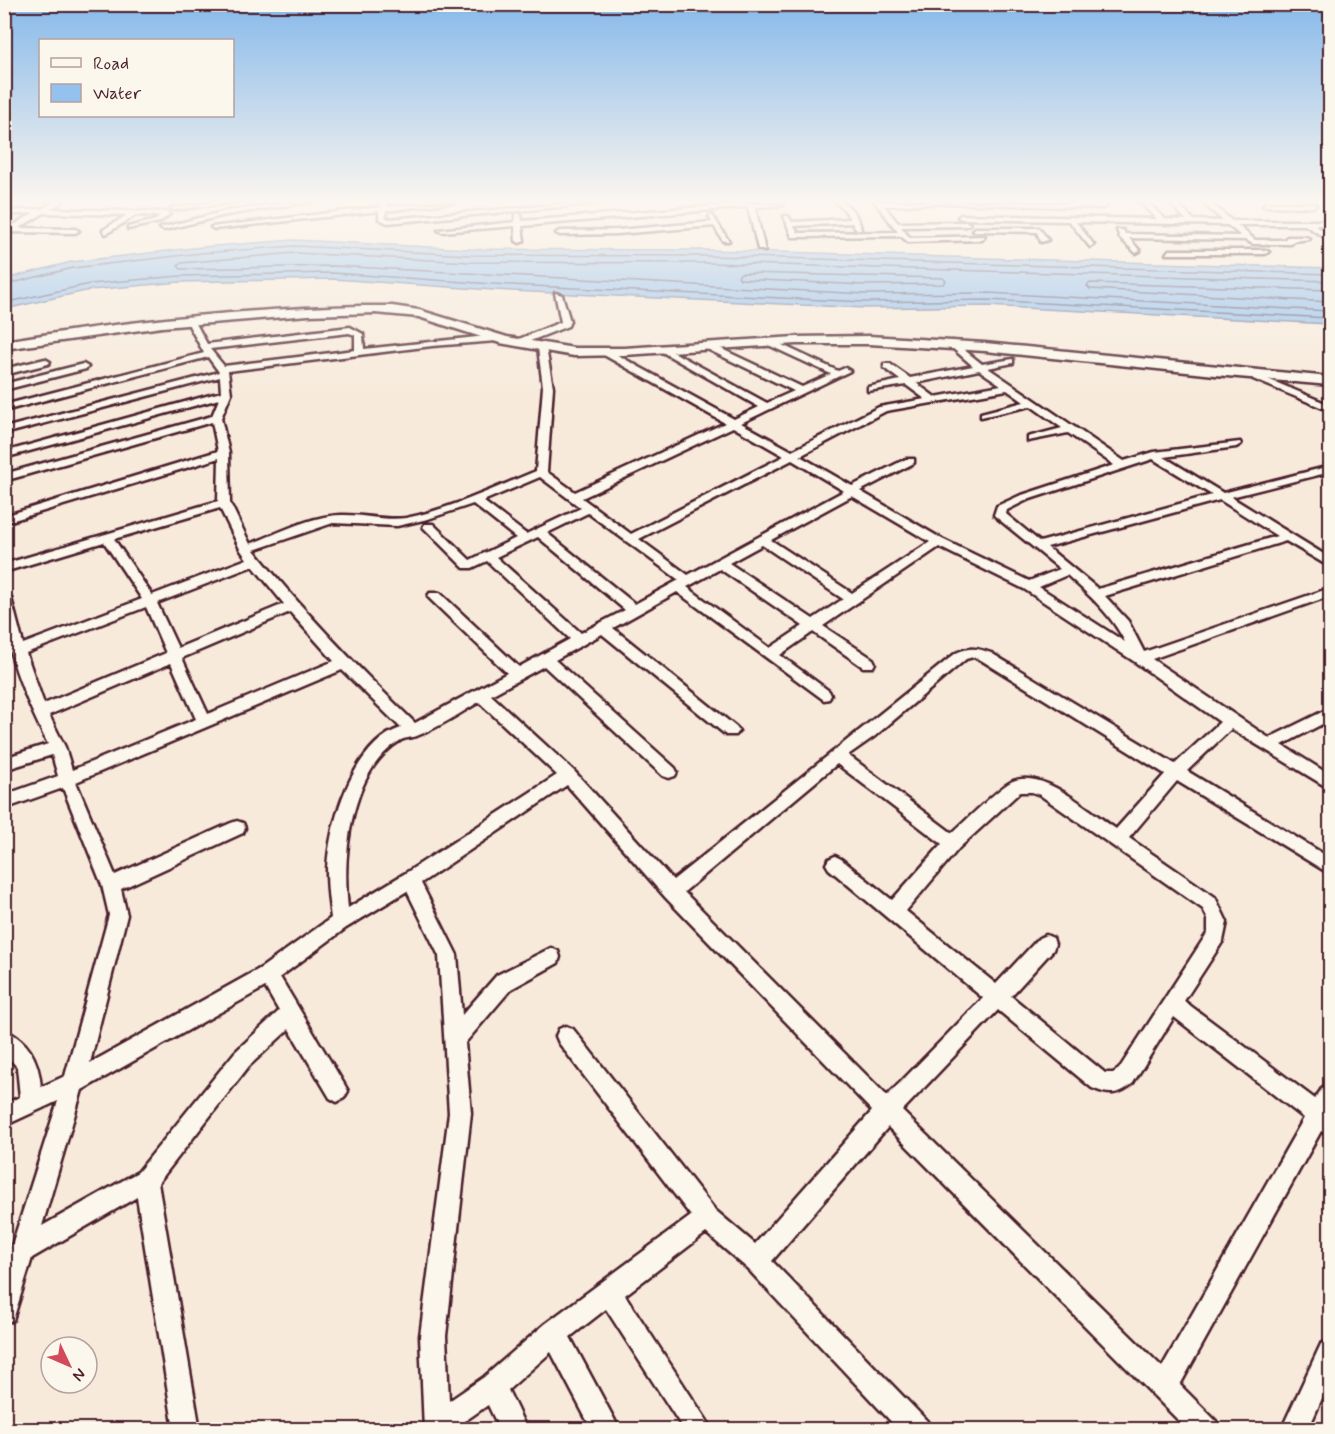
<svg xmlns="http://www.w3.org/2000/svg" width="1335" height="1434" font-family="Mynerve,sans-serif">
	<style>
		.water { fill: #95c1ee; stroke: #7780a0; stroke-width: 1.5 }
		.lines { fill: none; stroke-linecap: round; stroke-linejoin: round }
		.shore { stroke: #686079; stroke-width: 1.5 }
		.street-casing { stroke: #4a1f2b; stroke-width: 5 }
		.secondary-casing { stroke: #4a1f2b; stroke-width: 5 }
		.street { fill: #fbf7ec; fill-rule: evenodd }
		.secondary { fill: #fbf7ec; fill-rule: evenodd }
	</style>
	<rect width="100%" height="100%" fill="#f7eadb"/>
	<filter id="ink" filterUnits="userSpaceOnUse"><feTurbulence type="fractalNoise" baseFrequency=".0167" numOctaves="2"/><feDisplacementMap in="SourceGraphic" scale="12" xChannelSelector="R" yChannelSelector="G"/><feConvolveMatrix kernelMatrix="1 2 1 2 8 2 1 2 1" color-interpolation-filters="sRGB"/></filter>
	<g filter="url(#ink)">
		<path class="water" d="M294,240L470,249L708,250L1330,268V324L987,306L866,308L493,290L333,279L180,282L90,290L5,309V279L71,262L202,247Z"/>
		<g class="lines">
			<g class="shore">
				<path d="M741,273L943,278L946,281L943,284L866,285L740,279L738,276Z"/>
				<path d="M1330,281L708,263L470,262L295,253L181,263L178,266L181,269L334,266L866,294L988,293L1330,311"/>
				<path d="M4,285L73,268L202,253L295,246L470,255L708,256L1330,274"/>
				<path d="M1330,290L1090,283L1087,286L1090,289L1330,302"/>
				<path d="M4,303L90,284L179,276L333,273L493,284L866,302L987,300L1330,318"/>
			</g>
			<g class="street-casing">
				<g id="street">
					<path d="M56,201H63L51,209L167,212L170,214L160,222L128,229V227L156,220L160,216L136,215L106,234L103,230L127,215L44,213L19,228L75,229L79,231L75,233L12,232L4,236V231L34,213L4,215V211L42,209Z"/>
					<path d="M223,201H242L174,210L171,208Z"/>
					<path d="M300,201H315L226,215L164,230L160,228L226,211Z"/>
					<path d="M382,201H388L387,207L461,201L386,211L385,217L389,219L599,201H622L388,223L379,219V211L214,229L211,227L380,207Z"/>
					<path d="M834,201C849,201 860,218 861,230H857L852,223L794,226L798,233L898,232L874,201L1103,204L1106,206L1103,208L944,203L884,206L898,223L967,222L970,224L967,226L901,227L910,238L985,236L982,240L908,242L901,236L792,237L784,216H788L792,222L850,219L844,209Z"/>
					<path d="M1139,201H1146L1165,219L1186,220L1168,201H1174L1194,220L1223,221L1201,201H1208L1232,221H1330V225H1315L1330,236V241L1305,225H1237L1255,240H1284L1287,237H1306L1310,239L1294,241L1291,244H1253L1246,240L1129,238L1140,251L1136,253L1120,238L1117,230H1123L1125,234L1241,236L1228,225L1076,222L1094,245L1090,247L1069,221L961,219L958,217L961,215L1157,219Z"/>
					<path d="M751,203L784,205L755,207L765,251L758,249L748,207L522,226L524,241L520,243L516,241L515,226L442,232L438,230L515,222V215L518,213L521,215L522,221Z"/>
					<path d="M1265,203H1313L1316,205L1313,207L1263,206Z"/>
					<path d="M712,215L729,241H723L714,226L617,234L560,235L556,233L560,231L617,230L712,222L709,217Z"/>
					<path d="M975,228H1039L1048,240L1041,242L1037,232L973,231Z"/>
					<path d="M1169,250H1265L1269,252L1265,254H1166Z"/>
					<path d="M555,293L562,295L570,321L568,326L520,345H514V341L561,322Z"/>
					<path d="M190,317L194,320L207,344L350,327L363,334L364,349L496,335L500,338L496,341L432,346L228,371L231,394L221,418L229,453L230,503L250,544C279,533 310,516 341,515C363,514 384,521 406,518C451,509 494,488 536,471L543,387L538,348L542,345L546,348L553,387L547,472L575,492L725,423L604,355V351H610L734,419L759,407L657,349L664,347L767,403L794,391L705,348V344H711L802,387L831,374L764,343V339L767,338L838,371L845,368L850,371L741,423L792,451L879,407L925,399L906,385L868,391V387L900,380L884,368V364H890L910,378L973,366L950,346V342L953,341L982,364L1013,359V363L988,368L1124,461L1154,452L1240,442L1241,444L1236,447L1164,457L1223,493L1330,466V472L1231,497L1330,558V567L1286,541L1105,596L1128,621L1144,652L1330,588V596L1152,659L1269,738L1330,708V720L1282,745L1330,775V789L1231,729L1187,771L1330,858V874L1177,781L1129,838L1215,897L1227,922L1223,941L1184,1001L1315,1099L1323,1087L1330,1084V1135L1321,1131L1180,1385L1216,1421L1220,1430H1188L888,1127L772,1261L927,1421L931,1430H899L748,1269L706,1233L625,1295L713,1430H684L606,1309L570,1337L620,1430H592L551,1352L508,1390L527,1430H500L488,1405L452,1430H424L420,1336L449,1113L439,956L407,891L346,928L280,977L344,1084L348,1091L344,1098L337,1102L330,1098L289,1029L249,1066L158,1183L200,1430H174L137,1197L32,1258L13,1320L4,1323V1270L58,1101L4,1126V1104L20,1097L17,1067L4,1052V1030C29,1040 39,1061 41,1087L65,1076L109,915L102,885L63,788L4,809V795L58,776L52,755L4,770V758L48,744C30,708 11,666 5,626C3,616 4,604 4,594L11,598L23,644L142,599L104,542L4,572V564L218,501L219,458L4,523V516L218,451L212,422L4,481V474L212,416L219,399L4,458V452L221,392L220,377L4,434V428L219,372L208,357L4,411V405L204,353L186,320ZM349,333L355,335V350L224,366L210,349ZM979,370L1001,385L935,397L916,383ZM1007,390L1024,402L981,413V417L1031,406L1062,428L1028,437V441L1068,433L1114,465L1019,496L997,506L994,515L996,517L1060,569L1029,581L942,539L860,491L914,463V459H906L852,486L800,456L886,411ZM733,427L784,456L631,534L582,498ZM1153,459L1212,495L1040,542L1006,514L1007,510L1027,500ZM792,460L844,491L688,575L639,539ZM540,477L581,508L526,534L483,501ZM852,496L930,542L852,593L771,540ZM1220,500L1277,536L1098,589L1047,547ZM473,504L516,538L470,560L433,524H425L423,527L464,568H472L487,561L570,639L519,667L440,593H430L428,596L430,599L507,673L415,723C358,668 303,611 254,550L333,523L397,526L428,519ZM220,508L240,549L247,559L152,595L114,539ZM588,513L679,580L635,604L547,533ZM538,537L625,610L581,633L496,557ZM762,545L843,599L813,619L729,563ZM939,547L1024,589L1135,662L1220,722L1175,764L991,653C977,648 970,647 956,653L673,880L574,771L491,695L544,666L663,776L669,778L675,776L677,772L675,768L555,660L602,634L726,735H736L739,731L736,727L613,628L677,592L824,700L829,699L831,695L829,691L780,655L813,632L863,667H873L875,663L873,659L823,626ZM253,566L284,604L178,648L157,603ZM720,569L803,626L770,648L687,587ZM1067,575C1089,595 1112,615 1125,642L1039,587ZM146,607L166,653L44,704L26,653ZM290,612L334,661L208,714L182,658ZM973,657L981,660L1165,774L1116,829C1091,812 1043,768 1013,781C1000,786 965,822 952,833L848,755L875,736L966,659ZM171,663L196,719L72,770L65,747L49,715ZM342,670L401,728C353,743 328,826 327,872C327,888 329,903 331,918L261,968L90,1063L127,915L121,889L243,833L245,828L243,823L237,821L231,823L115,875L76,782ZM479,702L557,775L404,874L348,908C342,855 350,770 401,740C407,737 413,738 419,735C440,727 460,713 479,702ZM837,764L942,844L892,900L841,859L835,856L829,859L826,864L829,869L983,998L887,1096L684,892ZM567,785L666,898L872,1111L755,1244L715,1210L573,1029L566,1026L559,1029L556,1036L559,1043L691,1216L545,1324L484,1377L449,1401L446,1336L471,1113L465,1043L511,989L558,963L560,957L558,951L551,948L497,975L462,1015L457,955L421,883ZM1020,792H1032L1040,795L1203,909L1208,919V932L1119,1069L1113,1073H1105L1011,996L1053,950L1055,944L1053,938L1046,935L1039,938L996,984L906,911L959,848ZM265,987L279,1011L235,1052L138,1172L42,1226L82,1090ZM998,1010L1092,1088C1108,1095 1119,1096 1133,1083L1174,1017L1304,1118L1162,1367L902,1111Z"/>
					<path d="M45,359L50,362L48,364L4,375V369Z"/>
					<path d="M83,364L88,367L86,369L4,390V384Z"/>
					<path d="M1256,374L1330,405V411L1253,379V375Z"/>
					<path d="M1330,1340V1380L1308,1430H1281L1321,1344Z"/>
				</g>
			</g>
			<g class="secondary-casing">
				<path id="secondary" d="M359,306H392L419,310L507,337L574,348H624L796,337L869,336L985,343L1330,377V385L1215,375L985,351L869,344H796L624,355L574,356L500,343L419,317L375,313L308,315L162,327L4,349V341C121,322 241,309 359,306Z"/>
			</g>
			<use href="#street" class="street"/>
			<use href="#secondary" class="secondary"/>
		</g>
	</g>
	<linearGradient id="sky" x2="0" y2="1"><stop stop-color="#87b9ea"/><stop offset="0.5" stop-color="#fbf6ef"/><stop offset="1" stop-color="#fbf6ef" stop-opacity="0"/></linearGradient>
	<rect width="1335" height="402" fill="url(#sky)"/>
	<rect width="1335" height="1434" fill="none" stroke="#fbf7ec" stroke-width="24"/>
	<rect x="12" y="12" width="1311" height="1410" fill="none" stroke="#4a1f2b" stroke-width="2" filter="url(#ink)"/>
	<rect x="39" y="39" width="195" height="78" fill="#fbf7ec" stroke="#b4a19f" stroke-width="1.5"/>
	<rect x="51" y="58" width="30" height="9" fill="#fbf7ec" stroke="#b4a19f" stroke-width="1.5"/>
	<text x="93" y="69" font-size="18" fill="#4a1f2b">Road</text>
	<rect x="51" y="84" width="30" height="18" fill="#95c1ee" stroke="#b4a19f" stroke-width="1.5"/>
	<text x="93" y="99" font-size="18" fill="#4a1f2b">Water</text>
	<g transform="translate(69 1365) rotate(134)"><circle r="28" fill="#fbf7ec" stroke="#b4a19f" stroke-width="1.5"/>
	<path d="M0-4.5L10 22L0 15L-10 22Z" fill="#d1495b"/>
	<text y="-9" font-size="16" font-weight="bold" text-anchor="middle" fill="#4a1f2b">N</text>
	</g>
</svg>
